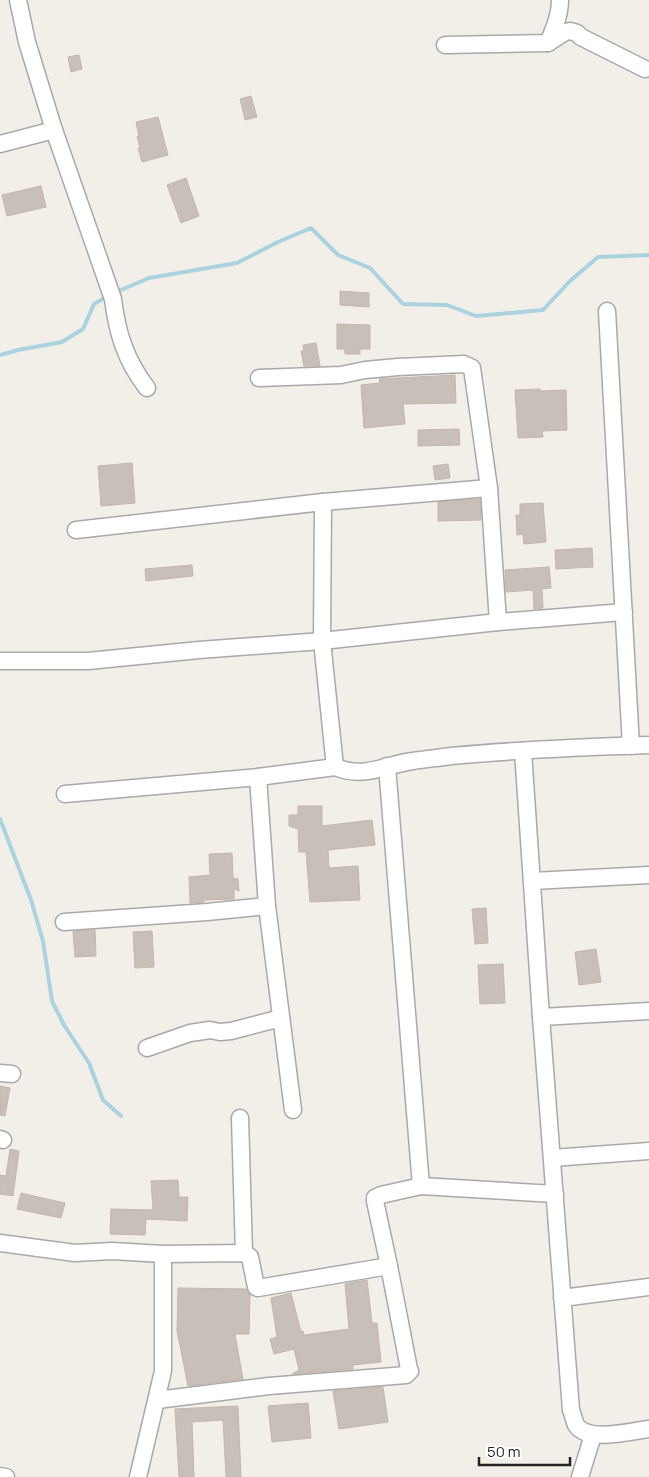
<svg xmlns="http://www.w3.org/2000/svg" width="649" height="1477" font-family="Manrope,sans-serif">
	<style>
		.lines { fill: none; stroke-linecap: round; stroke-linejoin: round }
		.stream { stroke: #aad3df; stroke-width: 4 }
		.building { fill: #c7bfb8; stroke: #c4b6ab }
		.minor-casing { stroke: #a9a9a9; stroke-width: 19 }
		.minor { stroke: #fff; stroke-width: 16 }
	</style>
	<rect width="100%" height="100%" fill="#f2efe9"/>
	<g class="lines">
		<g class="stream">
			<path d="M114,293L149,278L237,263L278,242L311,228L338,255L370,268L403,304L447,305L476,316L543,310L570,281L598,257L649,255"/>
			<path d="M0,355L18,350L62,342L83,329L94,304L108,296"/>
			<path d="M0,819L31,900L43,941L52,1001L64,1025L89,1063L103,1100L121,1116"/>
		</g>
	</g>
	<g class="building">
		<path d="M79,55L82,69L71,72L68,57Z"/>
		<path d="M251,96L257,117L245,120L240,99Z"/>
		<path d="M158,117L168,155L142,162L138,148H140L137,136H139L136,122Z"/>
		<path d="M186,178L199,216L181,223L167,185Z"/>
		<path d="M41,186L46,207L7,216L2,195Z"/>
		<path d="M340,291L369,293V307L340,305Z"/>
		<path d="M337,324L370,325V349H360V354H345V349H337Z"/>
		<path d="M316,343L320,366H304L301,351H304L303,345Z"/>
		<path d="M455,375L456,403L403,404L405,424L364,428L361,385L380,383L379,379Z"/>
		<path d="M540,389V391L566,390L567,430L542,431L543,437L518,438L515,390Z"/>
		<path d="M459,429L460,445L418,446V430Z"/>
		<path d="M132,463L135,503L101,506L98,466Z"/>
		<path d="M448,464L450,478L435,480L433,466Z"/>
		<path d="M480,499L481,520L438,521V502Z"/>
		<path d="M543,503L546,542L524,544L523,534L517,535L516,515H520V504Z"/>
		<path d="M592,548L593,567L556,569L555,550Z"/>
		<path d="M192,565L193,576L146,581L145,569Z"/>
		<path d="M549,567L551,588L542,589L543,608L534,609L533,590L506,592L505,570Z"/>
		<path d="M298,806H322V826L372,820L375,845L328,850L329,868L358,866L360,900L310,902L306,852H299L298,829L289,826V815H298Z"/>
		<path d="M232,853L233,878L238,879L239,891L234,889V899L204,900V902L190,903L189,877L210,875L209,854Z"/>
		<path d="M486,908L488,943L475,944L472,909Z"/>
		<path d="M95,930L96,956L75,957L73,931Z"/>
		<path d="M152,931L154,967L135,968L133,932Z"/>
		<path d="M596,949L601,982L579,985L575,952Z"/>
		<path d="M503,964L505,1003L480,1004L478,965Z"/>
		<path d="M0,1086L10,1088L5,1116L0,1115Z"/>
		<path d="M10,1149L19,1151L13,1196L0,1194V1175L6,1176Z"/>
		<path d="M178,1180L179,1197H188L187,1221L146,1219L145,1235L110,1234L111,1209L153,1210L151,1181Z"/>
		<path d="M21,1193L65,1203L61,1218L17,1209Z"/>
		<path d="M367,1280L372,1323H377L381,1362L353,1365V1369L292,1374L299,1370L294,1349L274,1354L270,1339L277,1337L271,1298L291,1293L301,1332L303,1331L304,1335L349,1329L345,1284Z"/>
		<path d="M178,1288L246,1289L250,1295L249,1334H235L243,1379L188,1386L177,1331Z"/>
		<path d="M383,1387L388,1422L339,1429L333,1391Z"/>
		<path d="M308,1403L311,1438L272,1442L268,1406Z"/>
		<path d="M238,1406L241,1477H226L223,1420L192,1422L194,1477H179L175,1409Z"/>
	</g>
	<g class="lines">
		<g class="minor-casing">
			<g id="minor">
				<path d="M18,0L27,42L54,130L113,299C117,333 126,361 147,388"/>
				<path d="M548,43C554,29 560,15 560,0"/>
				<path d="M445,45L548,43L565,32L570,31L577,33L581,37L645,69"/>
				<path d="M0,144L54,130"/>
				<path d="M607,311L631,746"/>
				<path d="M259,378L341,375L365,370L398,367L464,364L472,368L489,488L498,622"/>
				<path d="M323,502L322,641L335,767"/>
				<path d="M76,530L323,502L489,488"/>
				<path d="M0,661H88L199,650L322,641L498,622L624,612"/>
				<path d="M523,751L541,1017L571,1410C573,1414 574,1421 576,1425C588,1443 631,1431 649,1429"/>
				<path d="M387,766L421,1186"/>
				<path d="M258,777L267,906L293,1110"/>
				<path d="M65,794L258,777L335,767C365,779 383,765 413,761C425,759 438,758 451,756C516,750 583,747 649,745"/>
				<path d="M532,881L649,875"/>
				<path d="M64,922L207,912L267,906"/>
				<path d="M541,1017L649,1011"/>
				<path d="M147,1048L190,1033L210,1030L220,1032L231,1031L281,1018"/>
				<path d="M0,1073L12,1074"/>
				<path d="M240,1118L244,1253"/>
				<path d="M0,1139L3,1140"/>
				<path d="M552,1158L649,1151"/>
				<path d="M0,1243L75,1253L112,1251L163,1254L244,1253L250,1257L256,1287L258,1288L389,1266"/>
				<path d="M562,1298L649,1287"/>
				<path d="M157,1400L269,1386L406,1375L410,1371L409,1369L389,1266L375,1201V1198L381,1195L421,1186L555,1194"/>
				<path d="M0,1476L6,1477"/>
				<path d="M138,1477L163,1371V1254"/>
				<path d="M580,1477L593,1435"/>
			</g>
		</g>
		<use href="#minor" class="minor"/>
	</g>
	<path d="M479 1457v8h91v-8" fill="none" stroke="#222222" stroke-width="2.5"/>
	<text x="487" y="1457" font-size="15" fill="#222222" stroke="#ffffff" stroke-width="4" paint-order="stroke">50 m</text>
</svg>
